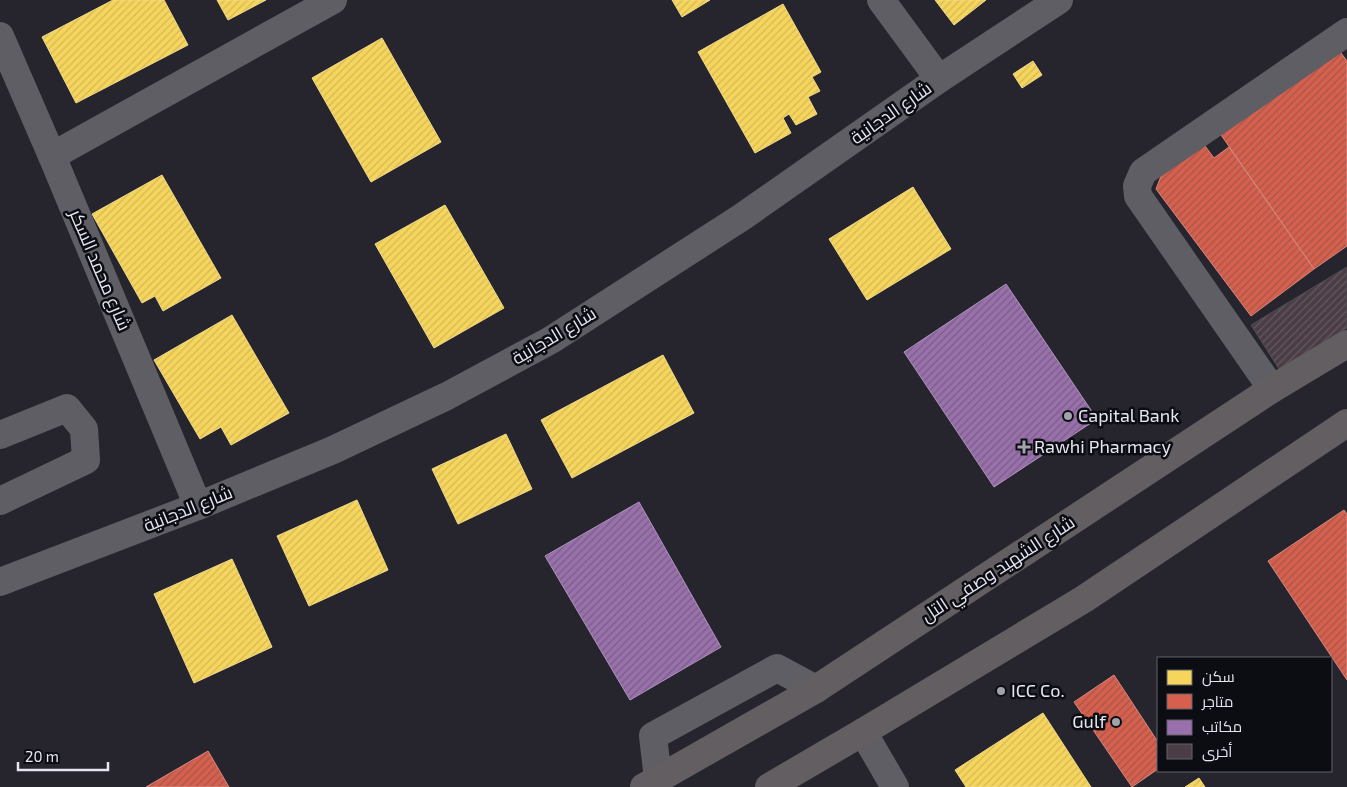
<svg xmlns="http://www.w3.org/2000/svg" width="1347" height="787" font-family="'Exo 2',Cairo,sans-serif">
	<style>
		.homes { fill: url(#homes-hatch); stroke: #f1da89 }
		.shops { fill: url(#shops-hatch); stroke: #da887e }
		.offices { fill: url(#offices-hatch); stroke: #b093c0 }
		.building { fill: url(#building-hatch); stroke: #514c52 }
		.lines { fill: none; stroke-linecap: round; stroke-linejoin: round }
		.minor { stroke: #5e5e64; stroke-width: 28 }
		.major { stroke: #625e61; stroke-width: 28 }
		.poi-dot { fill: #a2a2ad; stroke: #0c0c13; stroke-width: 2 }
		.labels { text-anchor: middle; stroke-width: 5; stroke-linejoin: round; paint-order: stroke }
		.street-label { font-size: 18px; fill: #e5e6f1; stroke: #0c0c13 }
		.poi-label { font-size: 18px; fill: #e5e6f1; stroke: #0c0c13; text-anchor: start }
	</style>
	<defs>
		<pattern id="homes-hatch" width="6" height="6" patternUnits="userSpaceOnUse" patternTransform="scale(1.25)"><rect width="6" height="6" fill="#f6d55c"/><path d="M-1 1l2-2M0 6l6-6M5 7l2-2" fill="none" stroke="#d3b858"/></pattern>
		<pattern id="shops-hatch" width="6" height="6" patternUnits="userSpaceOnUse" patternTransform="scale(1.25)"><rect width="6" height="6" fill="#d6604d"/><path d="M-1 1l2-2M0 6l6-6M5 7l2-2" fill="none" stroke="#a3574b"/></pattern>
		<pattern id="offices-hatch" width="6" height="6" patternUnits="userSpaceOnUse" patternTransform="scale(1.25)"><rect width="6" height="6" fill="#9970ab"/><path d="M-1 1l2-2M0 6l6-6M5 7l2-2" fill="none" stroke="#775f83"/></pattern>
		<pattern id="building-hatch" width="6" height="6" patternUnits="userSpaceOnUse" patternTransform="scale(1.25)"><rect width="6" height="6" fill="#4a3d46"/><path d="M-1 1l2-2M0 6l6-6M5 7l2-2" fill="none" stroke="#645961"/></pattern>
	</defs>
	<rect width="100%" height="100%" fill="#26252e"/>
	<g class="homes">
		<path d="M113,0H164L188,45L76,103L42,37Z"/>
		<path d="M217,0H266L228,20Z"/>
		<path d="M672,0H710L682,17Z"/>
		<path d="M935,0H986L954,25Z"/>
		<path d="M783,4L821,72L812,77L820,91L808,97L817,114L796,125L789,114L783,118L791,133L755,153L698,52Z"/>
		<path d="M382,38L441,142L371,182L312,78Z"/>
		<path d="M1033,61L1042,75L1022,88L1013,74Z"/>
		<path d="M162,175L221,278L163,311L155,296L142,303L92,214Z"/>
		<path d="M913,187L951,249L867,300L829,239Z"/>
		<path d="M445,205L504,308L434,348L375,244Z"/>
		<path d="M232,315L289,413L231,445L221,427L200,439L154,360Z"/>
		<path d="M663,355L694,413L572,478L541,420Z"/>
		<path d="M506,434L532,489L458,524L432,469Z"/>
		<path d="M357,500L388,570L309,606L277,536Z"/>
		<path d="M232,559L272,647L194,683L154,594Z"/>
		<path d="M1043,713L1091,787H966L955,770Z"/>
		<path d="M1199,778L1205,787H1185Z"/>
	</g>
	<g class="shops">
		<path d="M1338,49L1347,61V246L1314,269L1219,132Z"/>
		<path d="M1199,138L1214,158L1229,147L1314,269L1251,316L1156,189L1168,158Z"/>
		<path d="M1344,510L1347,514V680L1268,561Z"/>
		<path d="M1114,675L1158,742V769L1132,787L1074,702Z"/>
		<path d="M208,751L229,787H146Z"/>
	</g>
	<g class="offices">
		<path d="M1006,284L1097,419L994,487L904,352Z"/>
		<path d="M639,502L721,647L630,700L545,556Z"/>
	</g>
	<path class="building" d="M1347,267V328L1279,369L1251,325Z"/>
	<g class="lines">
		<g class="minor">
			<path d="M881,0L939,79"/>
			<path d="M0,36L52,156L198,506"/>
			<path d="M52,156L333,0"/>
			<path d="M1272,389L1138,196L1137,186L1143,172L1347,32"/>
			<path d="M0,435L67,408L84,429L86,460L0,501"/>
			<path d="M0,582L198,506L333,450L447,396L551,340L742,217L939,79L1059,0"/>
			<path d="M863,732L895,787"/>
			<path d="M658,779L653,736L777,668L816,689"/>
		</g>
		<g class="major">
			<path d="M644,787L816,689L1272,389L1347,344"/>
			<path d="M769,787L863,732L1084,599L1347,423"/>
		</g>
	</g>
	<g class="poi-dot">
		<circle cx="1068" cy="416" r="5"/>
		<path d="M1021.5 439.5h5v5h5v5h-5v5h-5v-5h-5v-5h5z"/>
		<circle cx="1001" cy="691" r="5"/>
		<circle cx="1116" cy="722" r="5"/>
	</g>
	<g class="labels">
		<g class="street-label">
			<text transform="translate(891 113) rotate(-35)" y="6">شارع الدجانية</text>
			<text transform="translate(100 270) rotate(67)" y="6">شارع محمد السكر</text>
			<text transform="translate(554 336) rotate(-31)" y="6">شارع الدجانية</text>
			<text transform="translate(188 509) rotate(-22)" y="6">شارع الدجانية</text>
			<text transform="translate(998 569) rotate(-33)" y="6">شارع الشهيد وصفي التل</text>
		</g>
		<g class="poi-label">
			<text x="1078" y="422">Capital Bank</text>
			<text x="1034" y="453">Rawhi Pharmacy</text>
			<text x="1011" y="697">ICC Co.</text>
			<text x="1106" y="728" text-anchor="end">Gulf</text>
		</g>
	</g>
	<rect x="1157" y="657" width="175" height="115" fill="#0c0c13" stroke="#63636c"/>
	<rect x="1167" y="670" width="25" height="15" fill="#f6d55c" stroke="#63636c"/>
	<text x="1202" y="682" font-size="15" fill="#e5e6f1">سكن</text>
	<rect x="1167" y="694" width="25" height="15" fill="#d6604d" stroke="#63636c"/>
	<text x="1202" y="707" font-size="15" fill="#e5e6f1">متاجر</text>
	<rect x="1167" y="720" width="25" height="15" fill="#9970ab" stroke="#63636c"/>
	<text x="1202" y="732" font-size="15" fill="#e5e6f1">مكاتب</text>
	<rect x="1167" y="744" width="25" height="15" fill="#4a3d46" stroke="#63636c"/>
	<text x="1202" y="757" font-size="15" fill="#e5e6f1">أخرى</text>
	<path d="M18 762v8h90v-8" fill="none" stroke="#e5e6f1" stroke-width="2.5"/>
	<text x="25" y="762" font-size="15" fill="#e5e6f1" stroke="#0c0c13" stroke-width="4" paint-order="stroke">20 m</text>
</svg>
